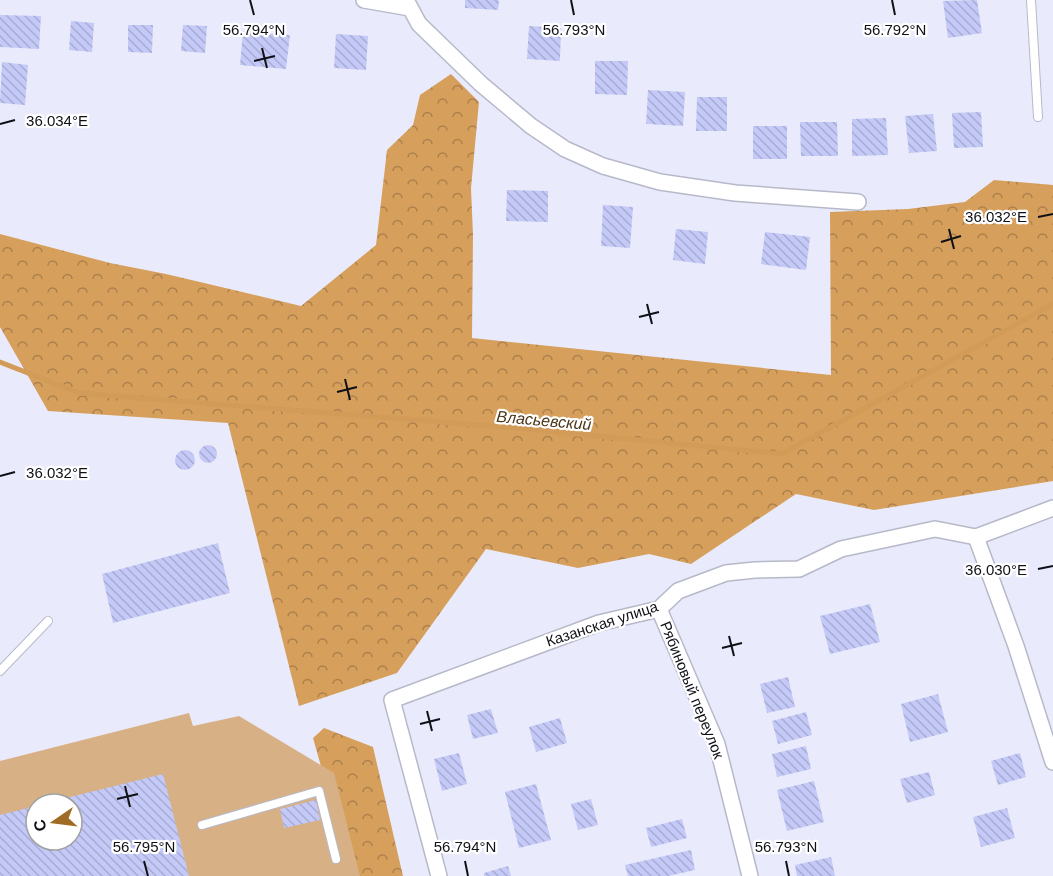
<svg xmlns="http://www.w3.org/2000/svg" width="1053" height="876" font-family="Helvetica,sans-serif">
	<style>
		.forest { fill: url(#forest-crowns) }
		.pitch { fill: #d7b185; fill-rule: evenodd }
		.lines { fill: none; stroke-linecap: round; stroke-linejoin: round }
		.stream { stroke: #d39b58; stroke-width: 5 }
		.building { fill: url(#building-back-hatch) }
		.lane-casing { stroke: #b7b9c9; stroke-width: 10 }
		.street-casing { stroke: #b7b9c9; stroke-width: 18 }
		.lane { stroke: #fff; stroke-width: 8 }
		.street { stroke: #fff; stroke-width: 15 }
		.ticks { fill: none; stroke: #101117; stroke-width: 2 }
		.labels { text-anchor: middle; stroke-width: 4.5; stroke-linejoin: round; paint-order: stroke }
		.street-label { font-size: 15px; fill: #101117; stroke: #fff }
		.water-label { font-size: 16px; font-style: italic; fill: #4e3619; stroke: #fff }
		.ticks-label { font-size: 15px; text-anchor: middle; fill: #101117; stroke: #fff; stroke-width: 4.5; stroke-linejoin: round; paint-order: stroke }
	</style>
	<defs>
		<pattern id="forest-crowns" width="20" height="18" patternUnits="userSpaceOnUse" patternTransform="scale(1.5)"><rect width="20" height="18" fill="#d69f5c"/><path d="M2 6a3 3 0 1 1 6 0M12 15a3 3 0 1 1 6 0" fill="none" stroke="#ac804b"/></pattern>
		<pattern id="building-back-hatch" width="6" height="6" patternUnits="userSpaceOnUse" patternTransform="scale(1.5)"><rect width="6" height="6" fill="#c4c9f7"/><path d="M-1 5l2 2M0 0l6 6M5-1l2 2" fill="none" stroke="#a7acd3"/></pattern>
	</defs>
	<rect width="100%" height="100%" fill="#e9ebfc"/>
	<g class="forest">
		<path d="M451,74L479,102L471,188L473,235L472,338L831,375L830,212L908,209L965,202L994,180L1053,185V481L874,510L796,494L691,564L649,554L578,568L486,549L397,673L299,706L228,423L48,411L0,327V234L110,263L166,274L301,306L376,245L387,150L413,125L420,95Z"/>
		<path d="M324,728L373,747L403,876H343L328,791L313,738Z"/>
	</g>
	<path class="pitch" d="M189,713L193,726L239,716L334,773L360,876H0V761ZM36,804H72V840H36Z"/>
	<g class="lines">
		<path class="stream" d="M0,362L79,393L515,428L782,454L1053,304"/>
	</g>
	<g class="building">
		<path d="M465,0H499L498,10L465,8Z"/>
		<path d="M977,0L982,33L948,38L943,1Z"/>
		<path d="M0,15L41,16L39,49L0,47Z"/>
		<path d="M71,21L94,23L92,52L69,50Z"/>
		<path d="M128,25H153L152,53L128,52Z"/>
		<path d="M183,25L207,26L205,53L181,51Z"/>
		<path d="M529,26L561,28L560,61L527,59Z"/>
		<path d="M243,31L290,35L286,69L240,65Z"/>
		<path d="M336,34L368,36L366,70L334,68Z"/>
		<path d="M595,61H628L627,95L595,94Z"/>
		<path d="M2,62L28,65L25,105L0,103Z"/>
		<path d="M648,90L685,92L683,126L646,124Z"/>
		<path d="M697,97H727V131H696Z"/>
		<path d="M981,112L983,147L954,148L952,113Z"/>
		<path d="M933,114L937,151L909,153L905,116Z"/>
		<path d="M886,118L888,155L852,156V119Z"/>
		<path d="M800,122H837L838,156H801Z"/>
		<rect x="753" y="126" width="34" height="33"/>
		<path d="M507,190L548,191V222L506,221Z"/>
		<path d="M603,205L633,207L630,248L601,246Z"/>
		<path d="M676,229L708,232L705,264L673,260Z"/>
		<path d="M765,232L810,237L806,270L761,264Z"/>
		<circle cx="208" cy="454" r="9"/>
		<circle cx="185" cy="460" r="10"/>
		<path d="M218,543L230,593L113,623L102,574Z"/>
		<path d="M870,604L880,642L830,654L820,616Z"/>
		<path d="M788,677L795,707L767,713L760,684Z"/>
		<path d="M938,694L948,732L910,742L901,704Z"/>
		<path d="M491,709L498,733L473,739L467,715Z"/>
		<path d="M806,712L812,735L778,744L772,721Z"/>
		<path d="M560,718L567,743L536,752L529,727Z"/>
		<path d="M806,746L811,769L777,777L772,754Z"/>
		<path d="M459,753L467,784L442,791L434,759Z"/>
		<path d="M1020,753L1026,777L998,785L991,761Z"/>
		<path d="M929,772L935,795L907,803L900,779Z"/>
		<path d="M163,774L189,876H0V815L36,806V840H72V804L46,803Z"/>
		<path d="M814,781L824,822L787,831L777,790Z"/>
		<path d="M536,784L551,840L519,848L505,792Z"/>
		<path d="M591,799L598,825L578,830L571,804Z"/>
		<path d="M316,800L320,820L284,828L280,809Z"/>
		<path d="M1007,808L1015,838L981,847L973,817Z"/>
		<path d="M682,819L687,838L651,847L646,828Z"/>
		<path d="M691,850L695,870L668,876H628L625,865Z"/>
		<path d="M831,857L835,876H797L795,865Z"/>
		<path d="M508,866L511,876H484V873Z"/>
	</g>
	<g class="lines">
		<g class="lane-casing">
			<g id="lane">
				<path d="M1031,0L1038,117"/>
				<path d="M0,671L48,621"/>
				<path d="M202,825L319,791L336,859"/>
			</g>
		</g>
		<g class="street-casing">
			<g id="street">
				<path d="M364,0L410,8"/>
				<path d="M406,0L419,24L481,84L531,126L565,149L603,166L660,182L735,193L858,202"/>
				<path d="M976,537L1016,646L1053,762"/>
				<path d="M659,609L717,744L750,876"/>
				<path d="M439,876L392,700L599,623L659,609L678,591L726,573L755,570L799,569L841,549L935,529L976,537L1053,508"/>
			</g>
		</g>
		<use href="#lane" class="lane"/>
		<use href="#street" class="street"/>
	</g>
	<path class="ticks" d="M250,0L254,15M571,0L574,15M892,0L895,15M262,48L267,68M254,61L275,56M0,124L15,120M1038,217L1053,214M949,229L954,249M941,242L961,236M647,304L652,324M639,317L659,312M345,379L350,400M337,392L357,387M0,476L15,472M1038,569L1053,566M729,636L734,656M722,648L742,643M427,711L432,731M420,724L440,719M125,786L130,807M117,799L138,794M144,861L148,876M465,861L468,876M786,861L789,876"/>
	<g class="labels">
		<g class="street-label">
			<text transform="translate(602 624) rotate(-18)" y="5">Казанская улица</text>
			<text transform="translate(692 690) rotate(68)" y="5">Рябиновый переулок</text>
		</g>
		<g class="water-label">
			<text transform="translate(544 420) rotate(5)" y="6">Власьевский</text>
		</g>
	</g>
	<g class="ticks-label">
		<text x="254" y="35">56.794°N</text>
		<text x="574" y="35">56.793°N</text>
		<text x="895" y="35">56.792°N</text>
		<text x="57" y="126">36.034°E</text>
		<text x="996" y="222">36.032°E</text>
		<text x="57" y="478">36.032°E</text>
		<text x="996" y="575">36.030°E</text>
		<text x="144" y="852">56.795°N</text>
		<text x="465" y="852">56.794°N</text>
		<text x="786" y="852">56.793°N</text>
	</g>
	<g transform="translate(54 822) rotate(256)"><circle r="28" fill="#ffffff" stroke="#9fa0a2" stroke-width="1.5"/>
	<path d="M0-4.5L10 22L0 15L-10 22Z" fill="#a06b24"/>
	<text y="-9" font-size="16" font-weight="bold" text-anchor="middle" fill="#101117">С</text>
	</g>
</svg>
